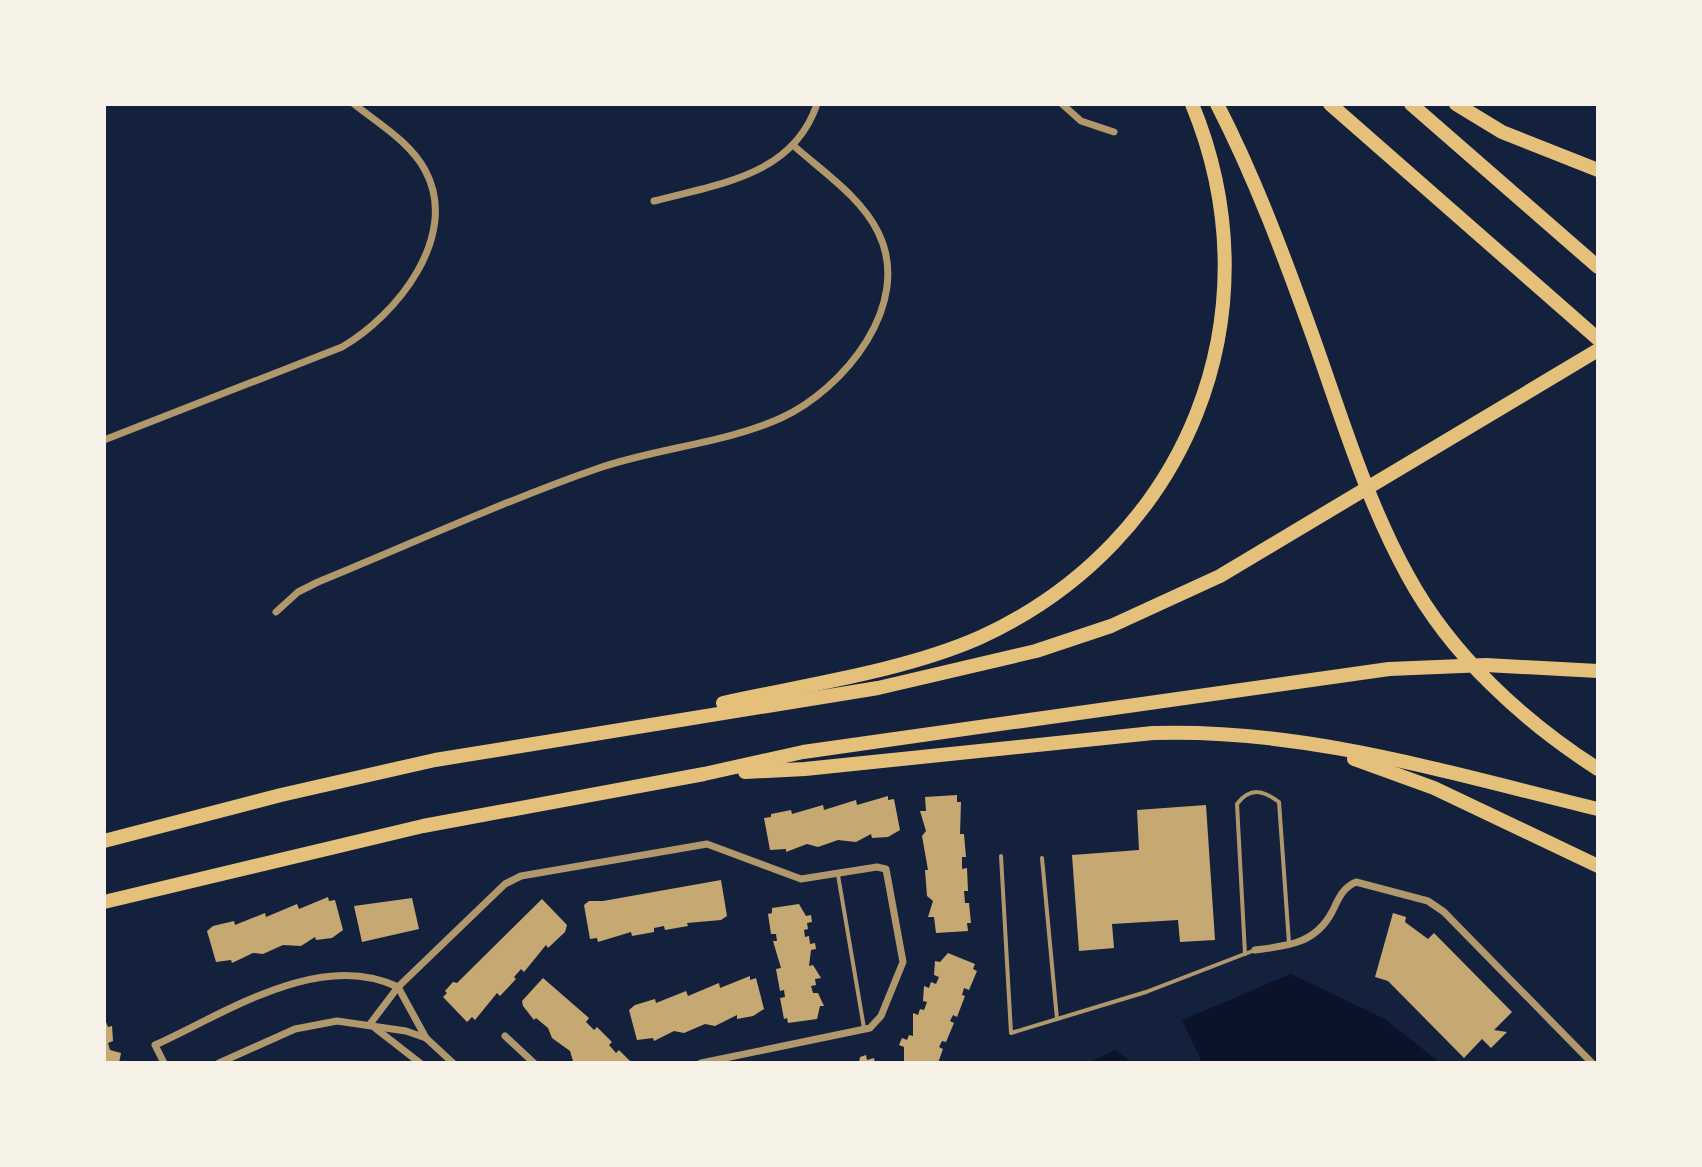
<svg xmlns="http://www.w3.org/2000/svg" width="1702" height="1167" font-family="Karla,sans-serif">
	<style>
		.water { fill: #0b132b }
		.building { fill: #c6a872 }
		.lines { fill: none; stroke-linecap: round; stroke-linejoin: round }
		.service { stroke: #b1986c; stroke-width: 4 }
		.minor { stroke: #b1986c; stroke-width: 7 }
		.motorway { stroke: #e5c07b; stroke-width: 14 }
	</style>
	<rect width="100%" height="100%" fill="#14213d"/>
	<g class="water">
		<path d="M1291,974L1385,1019L1440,1063H1200L1201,1060L1182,1020Z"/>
		<path d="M1115,1050L1133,1063H1087Z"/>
	</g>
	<g class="building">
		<path d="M957,795V802H961L960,834H964L966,857H962V869L967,868L968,891H964L965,903H969L971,923H967L968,931L936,933L934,917H928L933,901L927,896L925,870H928L922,836L926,831L920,811H926L925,797Z"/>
		<path d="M888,796V800L894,799L900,830L888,837L872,838L871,834L856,842L838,840L818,847L807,844L786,852V849L770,850L764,818L771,817V814L791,810L792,814L823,805L824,810L856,800L857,805Z"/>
		<path d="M1206,805L1215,940L1180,942L1178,920L1112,924L1114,948L1079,951L1072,855L1139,850L1137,810Z"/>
		<path d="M721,880L727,916L721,920L687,923L688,926L665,930L664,926L654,928V932L632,936L631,932L598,942L597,938L590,939L584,905L589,901H603Z"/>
		<path d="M328,897L329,901L335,900L343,930L332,938L316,940L315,937L301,946L283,945L263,954L253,953L232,963L231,960L216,962L207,931L213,926L234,921L235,925L265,913L266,917L297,904L299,909Z"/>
		<path d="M412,898L419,929L362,942L354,906Z"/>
		<path d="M542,899L567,925L565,932L548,948L546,945L524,972L521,969L514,977L516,979L500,996L497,993L475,1020L472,1017L467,1022L443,997L447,993L445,991L453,982L457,983Z"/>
		<path d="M799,904L806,916L811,915L812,922L807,923L808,929L804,930L805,937L809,936L810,944L815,943L816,949L811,950L809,966L813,965L821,978L815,979L816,985L811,986L813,993H818L824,1006H820L817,1019L788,1023L787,1018L784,1019L780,998L785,997L784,990L780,991L776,969L781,968L773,941H777L776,934H771L768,914L772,913V908Z"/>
		<path d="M1393,913L1406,917L1405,922L1428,939L1434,933L1512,1012L1494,1030L1507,1032L1491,1048L1482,1039L1464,1058L1388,981L1375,977Z"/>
		<path d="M948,953L975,964L973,969L977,971L969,990L964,988L962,995L965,996L957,1017L953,1015L950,1021L954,1023L946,1042L942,1041L939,1047L943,1049L938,1063H910L904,1061V1047L899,1045L902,1038L907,1040L909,1035L913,1036V1013L918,1015L920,1009L924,1010L927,1002L923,1001L924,986L929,988L931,982L936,984L939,977L934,975L935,961L940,962Z"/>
		<path d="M750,976V980L756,978L764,1009L753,1016L737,1019V1015L715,1026L705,1024L684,1033L674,1031L654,1041L653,1038L637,1040L629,1010L635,1005L655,999L656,1003L686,991L688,996L719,983L720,988Z"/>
		<path d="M543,978L589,1018L586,1022L594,1030L597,1027L612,1042L609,1045L616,1053L619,1050L632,1063L573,1061L570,1051L552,1038L548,1028L536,1018L534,1020L523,1006L522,1001Z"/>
		<path d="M104,1017L108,1027L112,1026L113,1041L108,1043L110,1050L121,1053L119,1063H104Z"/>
		<path d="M866,1055L867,1060L874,1058L875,1063H859L860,1057Z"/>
	</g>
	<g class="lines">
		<g class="service">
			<path d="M1001,856L1011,1033L1146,992L1255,950"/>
			<path d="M1042,858L1057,1019"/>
			<path d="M838,875L864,1028"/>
			<path d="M1245,954L1237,804C1250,787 1263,790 1279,802L1289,943"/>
		</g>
		<g class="minor">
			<path d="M1062,104L1081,121L1114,132"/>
			<path d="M654,201C718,184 793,176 817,104"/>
			<path d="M104,440L342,347C396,316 461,236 425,170C410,142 379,124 354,104"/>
			<path d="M276,612L298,592L318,582C411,544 504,501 599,468C657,448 726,443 781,418C844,389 914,304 878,232C861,197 822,171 794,146"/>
			<path d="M1255,950C1287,946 1315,944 1332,912C1338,900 1342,888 1356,882L1428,901L1444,912L1592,1063"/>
			<path d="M370,1024L398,987L505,884L521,876L707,844L801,879L877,867L886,869L903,962L881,1016L870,1028L701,1063"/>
			<path d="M375,1028L420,1063"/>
			<path d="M505,1036L534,1063"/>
			<path d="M164,1063L155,1045C226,1013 320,949 398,987L426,1038"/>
			<path d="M219,1063L295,1029L337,1021L406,1031L426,1038L453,1063"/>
		</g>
		<g class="motorway">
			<path d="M1217,104C1255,178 1284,256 1312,334C1341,415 1366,500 1408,576C1451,655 1523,721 1598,769"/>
			<path d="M1330,104L1598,339"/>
			<path d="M1411,104L1598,267"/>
			<path d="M1456,104L1502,132L1598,170"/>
			<path d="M723,703C804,685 905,671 981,637C1187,542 1279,315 1192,104"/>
			<path d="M1354,759L1434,788L1598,866"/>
			<path d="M745,772L805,769L1153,733C1305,728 1452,774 1598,809"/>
			<path d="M104,841L281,795L435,760L878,688L1036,651L1111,626L1220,576L1598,350"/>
			<path d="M104,902L423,826L704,774L803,752L1389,669L1486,665L1598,671"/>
		</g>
	</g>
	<rect width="1702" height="1167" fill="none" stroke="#f6f1e7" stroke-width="212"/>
</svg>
